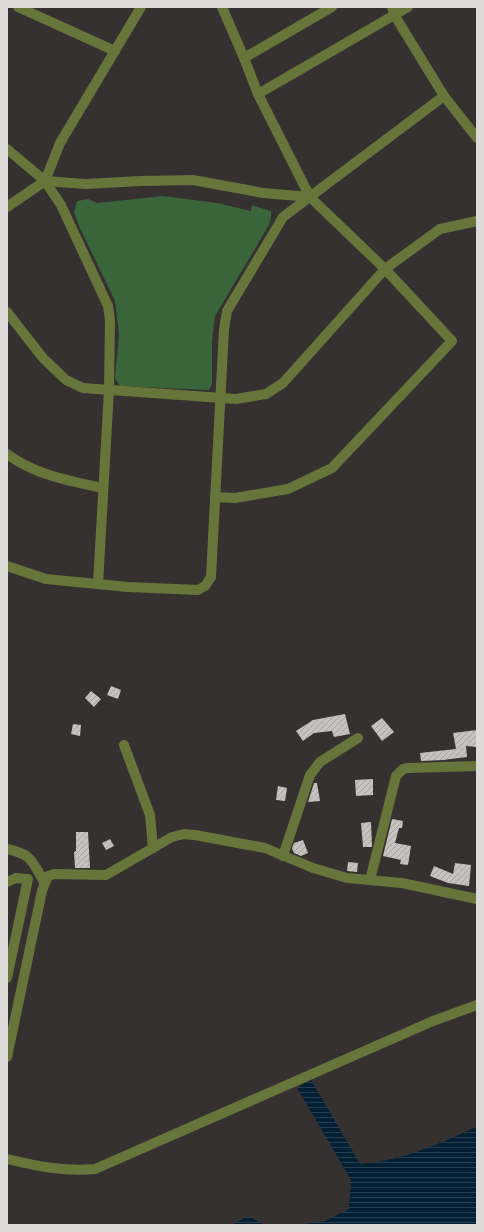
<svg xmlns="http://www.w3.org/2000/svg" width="484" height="1232" font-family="'Fira Sans',sans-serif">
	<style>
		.grass { fill: #3a643a }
		.water { fill: url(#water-rules) }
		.building { fill: url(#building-hatch) }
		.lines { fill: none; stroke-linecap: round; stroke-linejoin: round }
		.minor { stroke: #68753a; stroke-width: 10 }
	</style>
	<defs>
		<pattern id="water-rules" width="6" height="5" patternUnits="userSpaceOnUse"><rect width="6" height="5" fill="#031f33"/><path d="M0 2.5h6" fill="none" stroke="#273f50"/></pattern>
		<pattern id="building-hatch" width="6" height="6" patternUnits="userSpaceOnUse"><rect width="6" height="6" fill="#c6c2c0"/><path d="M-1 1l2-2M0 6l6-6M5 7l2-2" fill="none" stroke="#a5a2a0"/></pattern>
	</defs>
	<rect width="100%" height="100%" fill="#353130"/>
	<path class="grass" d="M163,196L217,203L251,211L252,205L271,211V218L269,225L215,316L212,341V384L209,390L120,386L115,378L119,334L115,301L79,226L74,212L77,201L88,199L97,203Z"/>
	<g class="water">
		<path d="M311,1080L360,1164C398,1162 443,1143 477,1126V1225H297L325,1221L349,1209L351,1180L297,1088Z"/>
		<path d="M248,1216L265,1225H232Z"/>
	</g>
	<g class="building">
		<path d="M111,686L121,690L118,699L107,695Z"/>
		<path d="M91,691L101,699L94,707L85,698Z"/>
		<path d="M345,714L350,734L334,737L332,731L314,733L303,741L296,731L313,720Z"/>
		<path d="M382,718L394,732L382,741L371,726Z"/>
		<path d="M73,724L81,725L80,736L71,734Z"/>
		<path d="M477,730V747L466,746L467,757L443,760L421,761L420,753L456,749L453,733Z"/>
		<path d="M373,779V795L356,796L355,780Z"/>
		<path d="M314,783H317L320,801L308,802Z"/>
		<path d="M278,786L287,788L285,801L276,800Z"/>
		<path d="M392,819L403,821L402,828H399L395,843L411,846L408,865L400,864L401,860L383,856Z"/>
		<path d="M371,822L372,847H363L361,823Z"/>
		<path d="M76,832H88L90,868H75L74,852L76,851Z"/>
		<path d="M110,839L114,846L106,850L102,843Z"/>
		<path d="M303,840L308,853L301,856L294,853L292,848L294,843Z"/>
		<path d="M348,862L358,863L357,872L347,871Z"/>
		<path d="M455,863L471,865L469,886L448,883L430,876L434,866L453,874Z"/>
	</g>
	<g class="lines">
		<g class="minor">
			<path d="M18,7L115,51"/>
			<path d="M222,7L244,58"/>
			<path d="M332,7L244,58L258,94L310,197L385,269L440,229L477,221"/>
			<path d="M392,7L395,16L444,96L477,138"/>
			<path d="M258,94L408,7"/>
			<path d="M7,149L45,181L61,205L108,306L110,320L109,390L98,584"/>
			<path d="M45,181L85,184L141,181L193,180L263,193L310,197"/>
			<path d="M7,207L45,181L60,143L141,7"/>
			<path d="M7,312L43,358L66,380L83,388L236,399L266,394L283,383L385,269L452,341L332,468L288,489L235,498L215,497"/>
			<path d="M7,454C35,475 69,481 103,488"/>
			<path d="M7,566L46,579L128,587L198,590L205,586L211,577L224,329L227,311L283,217L444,96"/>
			<path d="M124,745L150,815L153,848"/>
			<path d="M7,849C32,854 32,861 44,882"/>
			<path d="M283,856L310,775L320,762L358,738"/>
			<path d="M370,880L396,776L403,769L408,768L477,766"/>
			<path d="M7,882L16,878L28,879L7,978"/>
			<path d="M7,1057L42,891L48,876L54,874L106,875L172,837L184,834L195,835L265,848L313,868L347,878L402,883L477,899"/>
			<path d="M7,1159C36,1166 65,1172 95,1169L433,1021L477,1005"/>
		</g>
	</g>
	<rect width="484" height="1232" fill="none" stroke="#dddada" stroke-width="16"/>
</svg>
